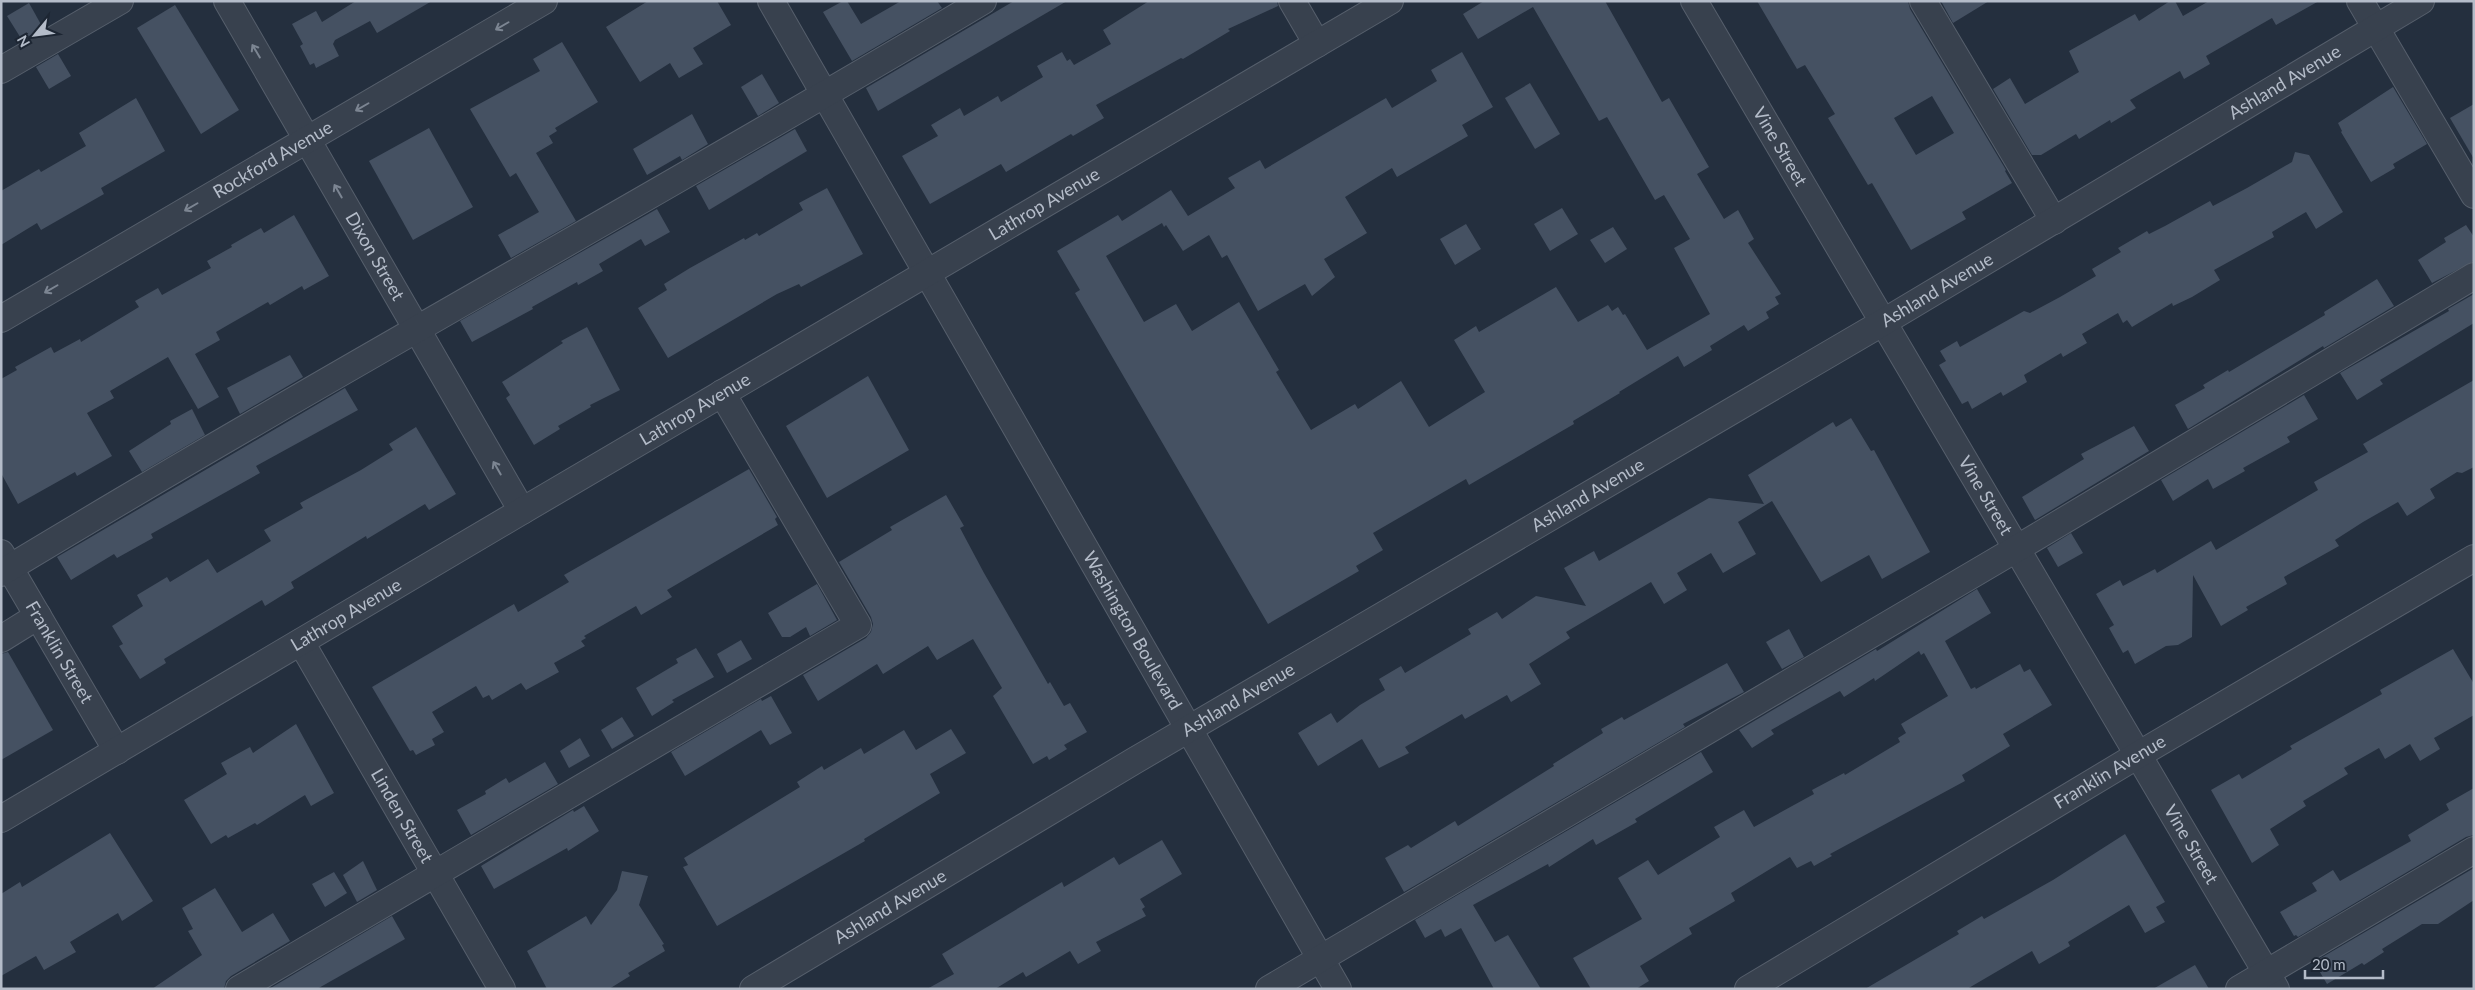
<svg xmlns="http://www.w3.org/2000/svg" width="2475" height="990" font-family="Lato,sans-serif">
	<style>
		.building { fill: #455162; fill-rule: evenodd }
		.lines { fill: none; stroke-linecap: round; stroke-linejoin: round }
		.minor-casing { stroke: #565f6c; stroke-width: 28 }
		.minor { stroke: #38414e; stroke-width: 26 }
		.oneway { stroke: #7c8592 }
		.labels { text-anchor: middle; stroke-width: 4; stroke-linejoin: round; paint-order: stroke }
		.street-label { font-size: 18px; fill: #b4bcc9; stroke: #1d2633 }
	</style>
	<rect width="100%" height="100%" fill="#242f3e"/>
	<g class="building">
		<path d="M356,1H432L377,33L370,21L335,40L333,44L339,56L316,68L314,63L310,65L300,46L303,44L292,24L316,11L322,22Z"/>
		<path d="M648,1H717L731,25L693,48L703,64L679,78L670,63L640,82L606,27Z"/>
		<path d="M843,1H847L861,24L901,1H937L942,8L852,61L823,12Z"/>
		<path d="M1014,1H1067L878,111L866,88Z"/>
		<path d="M1149,1H1277L1278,6L1228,29L1230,31L1183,59L1181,58L1096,105L1104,118L1073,136L1071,134L1006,172L1001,164L930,204L902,156L938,136L931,125L960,108L964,116L998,96L1001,102L1043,77L1037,66L1062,52L1067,61L1070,59L1074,65L1111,44L1103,30Z"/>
		<path d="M1484,1H1605L1662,102L1669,98L1709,167L1697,174L1724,219L1738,210L1754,239L1748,243L1781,294L1775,297L1779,304L1766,312L1769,318L1748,331L1744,325L1710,346L1712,350L1684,367L1678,356L1619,392L1620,393L1573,421L1574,424L1469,485L1466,479L1373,533L1383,550L1356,566L1359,571L1268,624L1075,293L1080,290L1057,251L1118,215L1122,221L1171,190L1188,216L1235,188L1228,178L1260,160L1265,169L1386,98L1392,108L1437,81L1431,70L1462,52L1493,107L1462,125L1468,136L1397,177L1392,168L1345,197L1367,233L1324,259L1335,277L1312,296L1305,284L1258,311L1227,255L1222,258L1209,235L1183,251L1166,225L1164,227L1162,223L1106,256L1144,322L1176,304L1192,331L1239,302L1279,370L1276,372L1311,430L1355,404L1358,409L1401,381L1429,427L1485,392L1454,340L1476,326L1479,332L1556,287L1578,322L1608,305L1612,311L1618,307L1623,315L1625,314L1647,350L1710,314L1674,248L1690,239L1664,195L1655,200L1607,117L1599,121L1533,7L1478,39L1463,14Z"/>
		<path d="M1757,1H1908L1910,9L2006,170L2005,171L2012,183L1962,212L1966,219L1911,250L1872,183L1868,185L1828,118L1835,114L1805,65L1797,69ZM1932,96L1954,133L1916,155L1894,118Z"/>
		<path d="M1941,1H1989L1953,23Z"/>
		<path d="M2170,1H2175L2183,16L2209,1H2319L2276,25L2272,18L2206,56L2210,64L2184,79L2180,71L2130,100L2136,108L2111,123L2110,120L2079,139L2076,134L2041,155H2032L1993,89L2010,78L2025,104L2079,72L2069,51L2135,14L2139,21Z"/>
		<path d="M29,3L43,28L22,40L7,16Z"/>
		<path d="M175,5L239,110L201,134L137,28Z"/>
		<path d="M562,42L598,102L555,128L557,131L549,136L553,143L536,153L576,221L511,258L498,235L539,212L516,173L510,177L470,109L540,71L533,59Z"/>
		<path d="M58,54L71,76L49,89L36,67Z"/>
		<path d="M762,74L779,103L758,116L741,87Z"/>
		<path d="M1530,83L1560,134L1535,149L1505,98Z"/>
		<path d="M2393,87L2427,144L2393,164L2395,168L2371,182L2341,132L2342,131L2338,123Z"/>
		<path d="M136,98L165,151L101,188L104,194L41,230L37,223L1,245V191L39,169L41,172L86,146L79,133Z"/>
		<path d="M2474,104V159L2450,118Z"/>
		<path d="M692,114L708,144L682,160L680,156L647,175L633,149Z"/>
		<path d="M429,128L473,207L413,240L369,161Z"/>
		<path d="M795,129L807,151L709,210L696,186Z"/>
		<path d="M2295,152L2309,155L2343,212L2316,229L2306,212L2272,232L2274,237L2214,270L2220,280L2192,297L2173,306L2172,303L2132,327L2127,320L2123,323L2118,313L2082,334L2087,343L2063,357L2061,353L2024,375L2027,382L2003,396L2001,392L1972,409L1968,401L1962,404L1939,365L1946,361L1940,351L1957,341L1960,347L2024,311L2030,313L2060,297L2096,276L2092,269L2121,252L2118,248L2147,231L2149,234L2165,226L2210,201L2213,206L2247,188L2292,162Z"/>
		<path d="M827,188L863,254L801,287L799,284L777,294L668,358L638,308L667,290L664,284L690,268L744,238L745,240L757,233L759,236L803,210L799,203Z"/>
		<path d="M1562,208L1578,234L1550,251L1534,224Z"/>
		<path d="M657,209L670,232L645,246L641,239L599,264L603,271L578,285L577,282L532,307L533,309L472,342L460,321Z"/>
		<path d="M294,215L329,276L304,290L302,286L270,305L268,302L228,325L216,332L220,340L195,354L219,397L198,409L168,357L110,391L114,398L87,413L112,456L77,476L75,472L18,504L1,473V379L17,370L15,367L51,347L54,353L80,339L81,342L139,307L135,301L158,288L162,295L211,268L207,261L232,247L231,245L261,228L264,233Z"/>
		<path d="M1466,224L1481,249L1455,265L1440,239Z"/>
		<path d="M2466,225L2474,237V261L2432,283L2418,260L2446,242L2444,238Z"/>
		<path d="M1613,227L1627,249L1605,263L1590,240Z"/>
		<path d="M2377,279L2394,306L2324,348L2323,346L2188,429L2175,405L2205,388L2203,385L2228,370L2229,372L2325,315L2324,312Z"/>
		<path d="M2474,294V323L2380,380L2383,384L2357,400L2340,373L2449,311L2448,309Z"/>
		<path d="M587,327L620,390L590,405L591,407L558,426L560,429L534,445L506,398L510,395L502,382L563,343L561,341Z"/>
		<path d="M290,355L303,377L240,414L227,388Z"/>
		<path d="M868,376L909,450L827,498L786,426Z"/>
		<path d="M2474,380V467L2462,473L2457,472L2430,489L2435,498L2407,516L2398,502L2363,522L2335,540L2339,546L2284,577L2287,584L2246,607L2248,610L2221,626L2193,575L2192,637L2178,645L2166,646L2135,664L2128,650L2123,653L2109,628L2114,625L2096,594L2120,580L2123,586L2155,569L2157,573L2211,541L2216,550L2318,490L2314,482L2368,452L2363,444Z"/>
		<path d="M345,388L358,410L256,466L260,473L151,534L153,538L117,558L114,554L71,580L57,557Z"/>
		<path d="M2304,395L2318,419L2287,437L2290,442L2243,468L2245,471L2213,489L2208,479L2173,501L2161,480Z"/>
		<path d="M192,409L205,435L142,472L129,451L171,424L170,421Z"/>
		<path d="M1851,418L1871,451L1874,450L1930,552L1882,579L1869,555L1821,582L1772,501L1738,522L1756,554L1723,573L1711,553L1677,573L1687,590L1664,604L1651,582L1566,632L1570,638L1529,664L1541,684L1511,702L1507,695L1465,719L1462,714L1405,747L1409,753L1379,768L1362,739L1318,766L1298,733L1331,713L1337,723L1360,705L1385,690L1379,679L1401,666L1405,673L1471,634L1468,629L1497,612L1502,619L1536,596L1586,606L1564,568L1594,551L1599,561L1709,498L1764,504L1748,475L1833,422L1836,427Z"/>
		<path d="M2134,426L2149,451L2035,520L2022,497L2084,459L2081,454Z"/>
		<path d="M416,427L456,494L429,510L425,504L367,539L366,536L291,582L294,588L265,606L262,600L164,659L166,663L140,679L119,646L123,644L112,626L143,606L137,595L167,577L170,582L208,559L217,573L271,541L264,530L303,508L300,503L361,470L393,450L389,444Z"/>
		<path d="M749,469L777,517L775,519L778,525L667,590L672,597L641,615L636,606L584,636L586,638L581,641L585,646L554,663L559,672L526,690L521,683L492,700L489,695L483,698L476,686L432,712L444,732L432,739L435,745L416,755L413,750L410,751L372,687L514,604L518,612L569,582L564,575Z"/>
		<path d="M946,495L964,526L960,528L984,573L1048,684L1050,682L1064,706L1070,703L1087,732L1064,745L1067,749L1049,760L1047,756L1033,764L993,696L1002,688L973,639L937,660L928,646L883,674L877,664L818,701L803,675L866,638L871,632L873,624L871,617L839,562L892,530L890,527Z"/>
		<path d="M2071,533L2083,553L2058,567L2047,548Z"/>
		<path d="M817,584L837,620L810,636L806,627L790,637H782L768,613Z"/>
		<path d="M1977,589L1991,613L1945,641L1971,689L1975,687L1976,689L2020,664L2024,672L2030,669L2052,705L2003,734L2010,746L1962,775L1965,781L1830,854L1832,856L1814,866L1811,861L1797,868L1790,857L1731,893L1735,901L1689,928L1692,934L1640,966L1649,981L1636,989H1591L1573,958L1642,919L1618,878L1648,860L1658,875L1720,837L1714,827L1744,810L1754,827L1814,794L1812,790L1844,773L1845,775L1900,742L1898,738L1906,733L1901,724L1948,696L1924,653L1921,655L1919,651L1875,681L1874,678L1844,697L1840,691L1771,730L1774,734L1752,748L1739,730L1876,649L1877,651Z"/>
		<path d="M1789,629L1804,657L1782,669L1766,642Z"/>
		<path d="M741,640L752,659L727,673L717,654Z"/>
		<path d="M696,648L714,677L672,700L674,702L652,716L636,688L678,663L676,659Z"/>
		<path d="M2453,649L2474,684V715L2434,738L2440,749L2420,761L2410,744L2385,759L2379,748L2344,768L2348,774L2303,801L2306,806L2270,829L2279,845L2252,863L2211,790L2239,774L2242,779L2292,749L2290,746L2382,694L2380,690Z"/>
		<path d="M8,652L53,730L1,760V654Z"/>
		<path d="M1727,663L1744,692L1683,724L1685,727L1404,892L1385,858L1408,845L1411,848L1455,821L1458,826L1554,766L1553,764L1603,733L1601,729L1622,717L1624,720Z"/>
		<path d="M771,696L792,733L770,745L761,730L685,776L671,752L761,699L762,701Z"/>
		<path d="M622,717L634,736L612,749L601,730Z"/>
		<path d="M296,724L334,793L311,806L305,795L257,825L255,823L228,838L226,835L211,844L184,800L227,774L221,763L250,747L253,753Z"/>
		<path d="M951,729L966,753L930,774L940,793L864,839L865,841L717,926L683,867L688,865L684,858L800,787L797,782L822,766L824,770L861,748L864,754L904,730L916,750Z"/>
		<path d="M580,738L590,756L569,768L560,751Z"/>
		<path d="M1701,752L1713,772L1635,819L1637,822L1596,845L1593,839L1549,867L1548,864L1473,905L1495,942L1508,935L1541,989H1494L1461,928L1445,937L1441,929L1425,938L1415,920Z"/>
		<path d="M545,762L558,784L471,835L457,810L486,794L485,791L506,778L509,783Z"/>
		<path d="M2474,788V835L2466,837L2298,937L2296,935L2294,936L2280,912L2317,891L2312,883L2333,870L2340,881L2411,841L2408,835L2449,810L2446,804Z"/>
		<path d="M584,806L599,831L568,851L567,848L494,889L481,866L573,810L574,812Z"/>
		<path d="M110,833L153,901L122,921L118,913L70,942L76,952L44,970L36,956L1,976V894L20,882L22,887Z"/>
		<path d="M2125,834L2165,902L2156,907L2165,922L2145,933L2129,905L2068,942L2070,946L2039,964L2032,951L1967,989H1865L1959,934L1957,931L1982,916L1984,919L2053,880Z"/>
		<path d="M1162,840L1182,874L1140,899L1145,907L1142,909L1146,916L1096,942L1101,951L1078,964L1070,951L1026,977L1023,972L995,989H927L954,974L942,954L1062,882L1064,887L1114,857L1119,865Z"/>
		<path d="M363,861L377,890L357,902L343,875Z"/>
		<path d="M2474,868V900L2438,924H2422L2382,949L2384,952L2364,965L2362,963L2327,984L2314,962Z"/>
		<path d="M622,871L648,876L639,905L664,944L662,945L665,951L628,973L630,976L609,989H547L527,951L586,916L591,925L617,890Z"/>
		<path d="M334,872L347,893L325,907L312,884Z"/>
		<path d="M215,888L242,932L273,913L290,941L231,976L226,981L224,989H152L202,955L188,931L193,929L182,908Z"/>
		<path d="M392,916L405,939L317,989H269Z"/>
		<path d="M2195,965L2209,989H2153Z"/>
	</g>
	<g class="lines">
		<g class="minor-casing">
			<g id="minor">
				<path id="s1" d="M227,1L522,511"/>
				<path id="s2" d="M771,1L1338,989"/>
				<path d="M1292,1L1317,44"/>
				<path id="s3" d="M1694,1L2276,989"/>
				<path d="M1923,1L2054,221"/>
				<path d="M2360,1L2474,195"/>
				<path d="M1,70L120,1"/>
				<path id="s4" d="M1,319L544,1"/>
				<path id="s5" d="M1,553L117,751"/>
				<path d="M1,573C325,377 658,195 983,1"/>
				<path d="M1,639L38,616"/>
				<path id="s6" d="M301,642L502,989"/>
				<path id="s7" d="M1,819L522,511L1390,1"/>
				<path d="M239,989L858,625L722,393"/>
				<path id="s8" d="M753,989L1134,761L1882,323L2421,1"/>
				<path d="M1269,989L2016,549L2474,276"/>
				<path id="s9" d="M1748,989L2138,755L2474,558"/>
				<path d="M2239,989L2474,850"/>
			</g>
		</g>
		<use href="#minor" class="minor"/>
	</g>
	<defs><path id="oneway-shaft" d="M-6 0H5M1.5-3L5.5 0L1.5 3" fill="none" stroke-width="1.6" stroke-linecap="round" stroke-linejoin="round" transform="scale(1.25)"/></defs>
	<g class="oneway">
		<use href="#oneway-shaft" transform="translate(502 26) rotate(150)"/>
		<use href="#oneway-shaft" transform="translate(256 51) rotate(-121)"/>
		<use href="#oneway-shaft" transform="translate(362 107) rotate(150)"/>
		<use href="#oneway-shaft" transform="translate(338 191) rotate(-120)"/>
		<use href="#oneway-shaft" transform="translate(191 207) rotate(150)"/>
		<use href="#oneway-shaft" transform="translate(51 289) rotate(150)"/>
		<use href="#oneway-shaft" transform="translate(497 468) rotate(-120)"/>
	</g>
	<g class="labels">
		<g class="street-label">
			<text dy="6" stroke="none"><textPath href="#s8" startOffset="1780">Ashland Avenue</textPath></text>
			<text dy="6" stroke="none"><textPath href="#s3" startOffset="169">Vine Street</textPath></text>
			<text dy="6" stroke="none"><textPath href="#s4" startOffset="315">Rockford Avenue</textPath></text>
			<text dy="6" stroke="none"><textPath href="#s7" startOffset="1211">Lathrop Avenue</textPath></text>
			<text dy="6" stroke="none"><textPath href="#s1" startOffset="295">Dixon Street</textPath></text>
			<text dy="6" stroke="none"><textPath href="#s8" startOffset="1375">Ashland Avenue</textPath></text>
			<text dy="6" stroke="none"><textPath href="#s7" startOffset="806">Lathrop Avenue</textPath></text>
			<text dy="6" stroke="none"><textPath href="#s3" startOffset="574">Vine Street</textPath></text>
			<text dy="6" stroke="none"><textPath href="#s8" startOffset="970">Ashland Avenue</textPath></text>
			<text dy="6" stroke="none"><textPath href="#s7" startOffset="401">Lathrop Avenue</textPath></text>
			<text dy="6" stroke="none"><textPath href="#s2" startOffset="726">Washington Boulevard</textPath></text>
			<text dy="6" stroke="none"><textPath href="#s5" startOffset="115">Franklin Street</textPath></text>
			<text dy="6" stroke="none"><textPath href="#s8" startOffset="565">Ashland Avenue</textPath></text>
			<text dy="6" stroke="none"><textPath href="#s9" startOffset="422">Franklin Avenue</textPath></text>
			<text dy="6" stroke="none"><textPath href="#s6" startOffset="201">Linden Street</textPath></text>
			<text dy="6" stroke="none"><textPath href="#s3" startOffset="979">Vine Street</textPath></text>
			<text dy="6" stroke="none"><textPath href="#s8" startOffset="160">Ashland Avenue</textPath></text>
		</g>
	</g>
	<rect width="2475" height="990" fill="none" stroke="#b4bcc9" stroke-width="5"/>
	<g transform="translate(35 35) rotate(241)" stroke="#1d2633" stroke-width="4" paint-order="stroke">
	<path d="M0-4L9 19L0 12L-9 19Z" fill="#b4bcc9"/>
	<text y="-8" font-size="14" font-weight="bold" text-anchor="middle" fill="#b4bcc9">N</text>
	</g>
	<path d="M2305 970v8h78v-8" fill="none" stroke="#b4bcc9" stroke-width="2.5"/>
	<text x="2312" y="970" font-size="15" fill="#b4bcc9" stroke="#1d2633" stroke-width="4" paint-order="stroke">20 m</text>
</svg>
